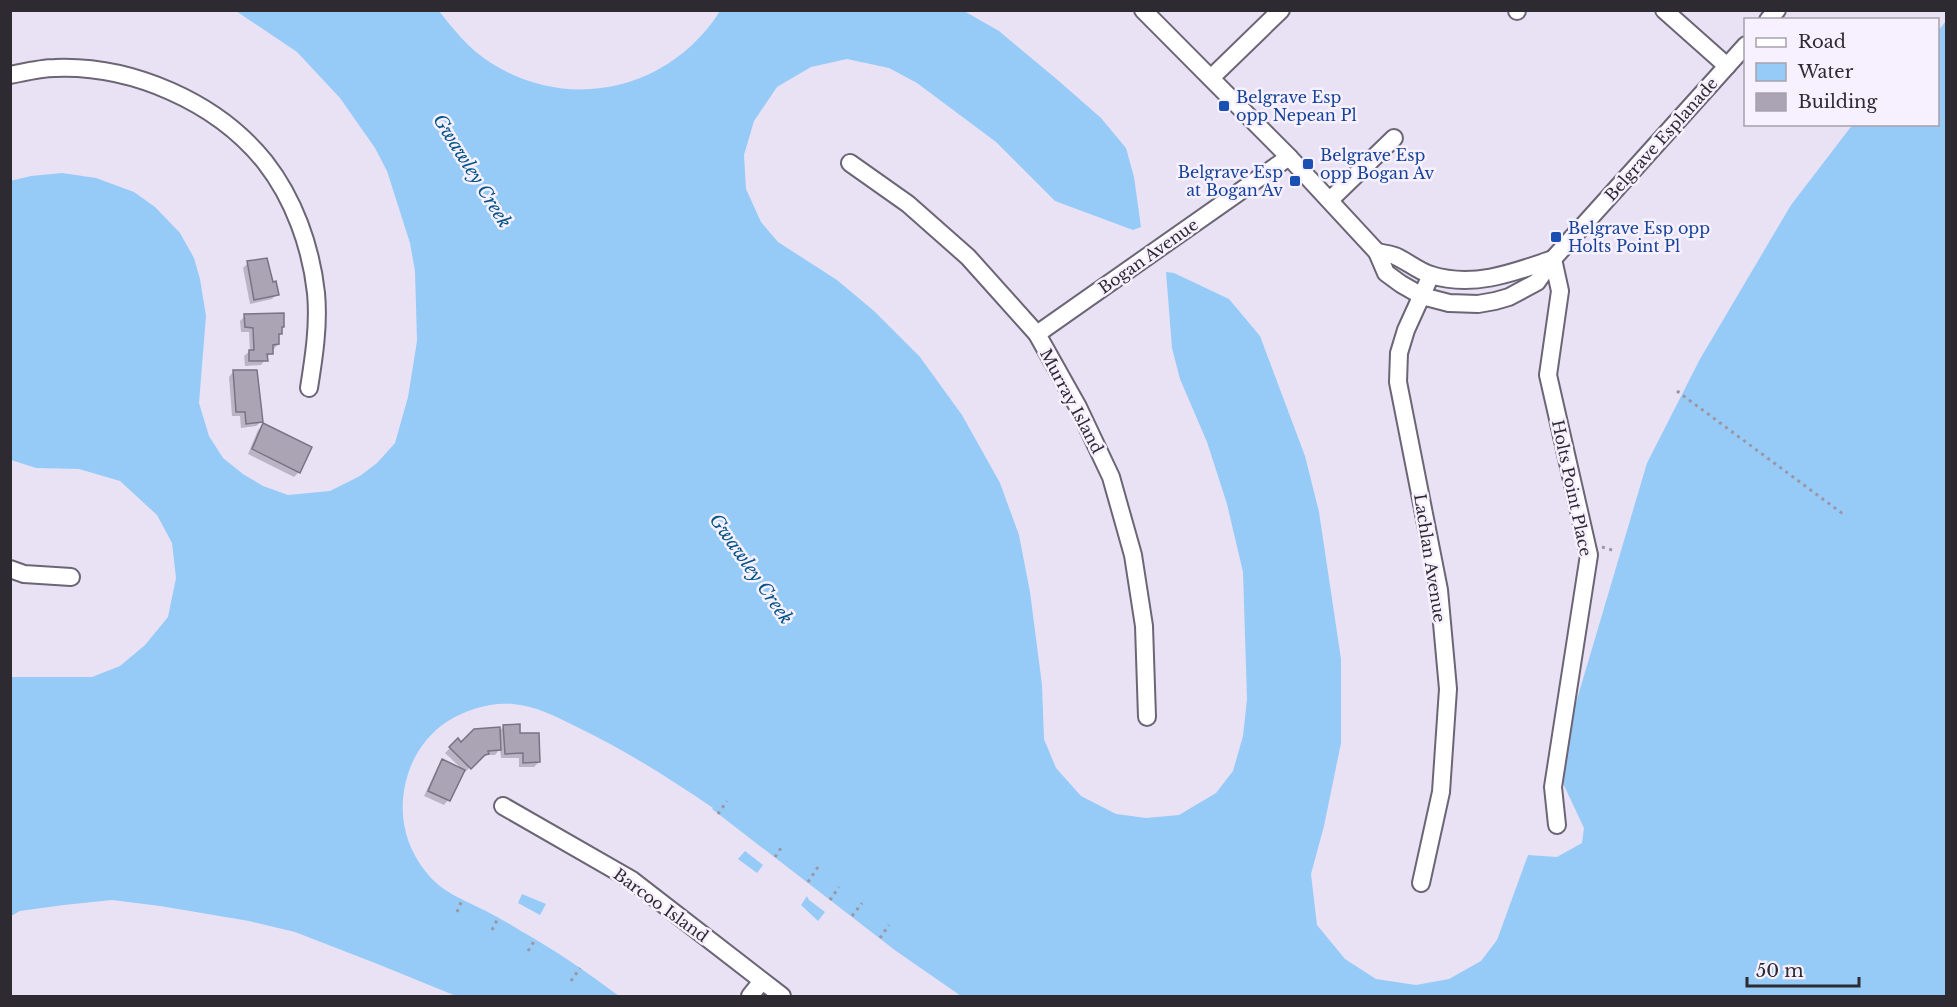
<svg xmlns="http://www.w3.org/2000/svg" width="1957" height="1007" font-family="'Libre Baskerville',serif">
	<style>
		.water { fill: #97cbf7 }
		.shadow { fill: #0003 }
		.building { fill: #aba4b5; stroke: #7a7384; stroke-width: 1.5 }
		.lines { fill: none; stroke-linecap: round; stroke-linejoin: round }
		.minor-casing { stroke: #6b6575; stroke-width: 20 }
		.path { stroke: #9b96a4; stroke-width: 3; stroke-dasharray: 3 4.5; stroke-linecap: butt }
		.minor { stroke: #fff; stroke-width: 16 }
		.transit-dot { fill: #1a4fb4; stroke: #f6f0ff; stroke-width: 2 }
		.labels { text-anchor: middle; stroke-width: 5; stroke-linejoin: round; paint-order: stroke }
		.transit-label { font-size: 16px; fill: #164399; stroke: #f6f0ff; text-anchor: start }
		.street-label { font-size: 16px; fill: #2d2a31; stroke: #f6f0ff }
		.water-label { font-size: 18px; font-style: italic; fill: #025486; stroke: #f6f0ff }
	</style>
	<rect width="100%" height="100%" fill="#e9e2f5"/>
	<g class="water">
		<path d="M236,11H439C454,30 469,49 491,63C570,113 670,90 720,11H964L999,31L1060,82L1101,118L1126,148L1134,177L1141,227L1133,230L1055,201L996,142L917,83L889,68L847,59L811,67L777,87L754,121L744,155L746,189L761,222L778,242L837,280L874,311L920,357L962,415L1000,483L1019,535L1030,592L1042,685L1044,739L1056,768L1081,796L1116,814L1146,818L1179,815L1216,793L1233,771L1243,736L1247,699L1243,572L1227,504L1207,442L1180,379L1172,348L1166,272L1174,273L1229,299L1260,336L1305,456L1319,512L1341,659V743L1324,826L1311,874L1317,925L1345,959L1376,979L1416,985L1449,979L1481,961L1497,940L1528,855L1557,857L1582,843L1584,828L1561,779L1575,706L1647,463L1700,359L1791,205L1850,128L1854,124H1938V31L1946,21V996H961L896,951L712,809L713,808C669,778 625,750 577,727C557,717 536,706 513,704C491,702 467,709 448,721C429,733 415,752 408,774C397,808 403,844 426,872C441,892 464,900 486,911C498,917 510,924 521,931C555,950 588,973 619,996H456L380,965L295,932L249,921L160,906L112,900L64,905L20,911L11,916V677H92L120,666L145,645L168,617L176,578L172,543L157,515L120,481L79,469L36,468L11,460L10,181L31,176L62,173L96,178L134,192L155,207L180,233L194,258L200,279L206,316L199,403L209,436L223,458L243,474L263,486L288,495L330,491L360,476L377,463L395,443L408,397L417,341L415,271L410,243L387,171L375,148L340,98L297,52Z"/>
		<path d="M745,851L763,865L757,873L738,859Z"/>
		<path d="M522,894L546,904L540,915L518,903Z"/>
		<path d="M807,896L809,900L825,912L818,921L801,905Z"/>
	</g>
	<g class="shadow">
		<path d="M248,263L272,284L277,294L272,299L250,304L243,268Z"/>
		<path d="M245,316L283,326L277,336L278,344L261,365L245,366L244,356L250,351L249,332H241L240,321Z"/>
		<path d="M233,372L261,422L256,426L241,428L240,416H232L229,377Z"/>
		<path d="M263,425L310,447L299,472L294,477L248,454L258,430Z"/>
		<path d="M504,726L519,735L539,762L534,767H519V758H501L500,749L495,755H486L479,759L465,772L463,770L448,800L444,805L424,796L438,766L442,761L463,770L445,753L458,740L461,744L499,732Z"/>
	</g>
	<g class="building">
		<path d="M267,258L273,282L276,281L279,295L254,300L247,261Z"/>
		<path d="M284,313V327H282V334H279V344L273,345V354H267L268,361H249V350H254L253,328L245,327L244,314Z"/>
		<path d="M233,370H257L263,422L246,424L245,412H236Z"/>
		<path d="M263,423L312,447L300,473L252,449Z"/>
		<path d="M520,724V733H539L540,762L523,763V753L505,754L503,725Z"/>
		<path d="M500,727L501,750L488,751L489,754L485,755L471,769L449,747L458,738L461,742L474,729Z"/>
		<path d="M442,759L465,770L450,801L428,791Z"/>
	</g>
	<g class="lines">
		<g class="minor-casing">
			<g id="minor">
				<path d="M1143,10L1289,157L1377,252L1386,273L1401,284L1422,296L1449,303L1478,304L1495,301L1509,297L1537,282L1553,259L1746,45"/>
				<path d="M1664,10L1727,66"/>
				<path d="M1517,11V10"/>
				<path d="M1768,20L1777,10"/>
				<path d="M10,75C25,72 41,68 55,68C132,65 217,102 265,162C294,199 311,247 316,293C319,324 314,357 309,388"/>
				<path d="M1212,77L1281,10"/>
				<path d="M850,163L908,204L968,257L1037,334L1078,407L1111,477L1133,555L1144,626L1147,717"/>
				<path d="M1330,200L1394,138"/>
				<path d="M1377,252C1382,253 1389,254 1395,256C1407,261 1418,271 1431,275C1473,288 1513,273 1553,259"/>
				<path d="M1553,259L1560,291L1548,375L1589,555L1553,787L1557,825"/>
				<path d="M1037,334L1289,157"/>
				<path d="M10,569L24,574L71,577"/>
				<path d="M503,806L632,880L782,996"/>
				<path d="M1421,883L1441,792L1448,689L1439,590L1398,382L1399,353L1406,330L1431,275"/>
				<path d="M750,996L762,981"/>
			</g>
		</g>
		<g class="path">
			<path d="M1677,391L1843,514"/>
			<path d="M1602,547L1612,550"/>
			<path d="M718,814L727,801"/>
			<path d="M775,857L783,845"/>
			<path d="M808,882L818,867"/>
			<path d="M830,900L839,887"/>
			<path d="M457,912L462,900"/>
			<path d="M852,916L862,903"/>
			<path d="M492,930L498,918"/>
			<path d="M880,938L889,925"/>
			<path d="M528,951L535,940"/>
			<path d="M571,981L580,968"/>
		</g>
		<use href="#minor" class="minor"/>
	</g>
	<g class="transit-dot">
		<rect x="1218" y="100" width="12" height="12" rx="3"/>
		<rect x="1302" y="158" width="12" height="12" rx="3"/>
		<rect x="1289" y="175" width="12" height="12" rx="3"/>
		<rect x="1550" y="231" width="12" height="12" rx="3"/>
	</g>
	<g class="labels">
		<g class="transit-label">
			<text x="1236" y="103">Belgrave Esp<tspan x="1236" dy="18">opp Nepean Pl</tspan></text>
			<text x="1320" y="161">Belgrave Esp<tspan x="1320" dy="18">opp Bogan Av</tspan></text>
			<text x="1283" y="178" text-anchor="end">Belgrave Esp<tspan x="1283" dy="18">at Bogan Av</tspan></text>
			<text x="1568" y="234">Belgrave Esp opp<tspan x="1568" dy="18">Holts Point Pl</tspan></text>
		</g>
		<g class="street-label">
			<text transform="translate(1661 139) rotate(-48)" y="6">Belgrave Esplanade</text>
			<text transform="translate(1148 256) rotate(-35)" y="6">Bogan Avenue</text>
			<text transform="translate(1072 401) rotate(62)" y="6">Murray Island</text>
			<text transform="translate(1572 488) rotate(78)" y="6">Holts Point Place</text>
			<text transform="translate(1430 558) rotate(81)" y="6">Lachlan Avenue</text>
			<text transform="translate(661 905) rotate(36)" y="6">Barcoo Island</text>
		</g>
		<g class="water-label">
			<text transform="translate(472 171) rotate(58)" y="6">Gwawley Creek</text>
			<text transform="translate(751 569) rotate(55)" y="6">Gwawley Creek</text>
		</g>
	</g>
	<rect width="1957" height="1007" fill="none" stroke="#2d2a31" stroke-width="24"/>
	<rect x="1744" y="18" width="195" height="108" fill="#f6f0ff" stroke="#a6a1ad" stroke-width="1.5"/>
	<rect x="1756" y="38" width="30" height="9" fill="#ffffff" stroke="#a6a1ad" stroke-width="1.5"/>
	<text x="1798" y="48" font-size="18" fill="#2d2a31">Road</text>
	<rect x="1756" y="63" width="30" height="18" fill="#97cbf7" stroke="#a6a1ad" stroke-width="1.5"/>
	<text x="1798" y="78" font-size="18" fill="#2d2a31">Water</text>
	<rect x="1756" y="93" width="30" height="18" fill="#aba4b5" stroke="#a6a1ad" stroke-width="1.5"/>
	<text x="1798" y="108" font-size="18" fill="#2d2a31">Building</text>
	<path d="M1747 977v9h112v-9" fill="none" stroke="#2d2a31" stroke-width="3"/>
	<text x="1756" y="977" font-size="18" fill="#2d2a31" stroke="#f6f0ff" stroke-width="4.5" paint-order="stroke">50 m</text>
</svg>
